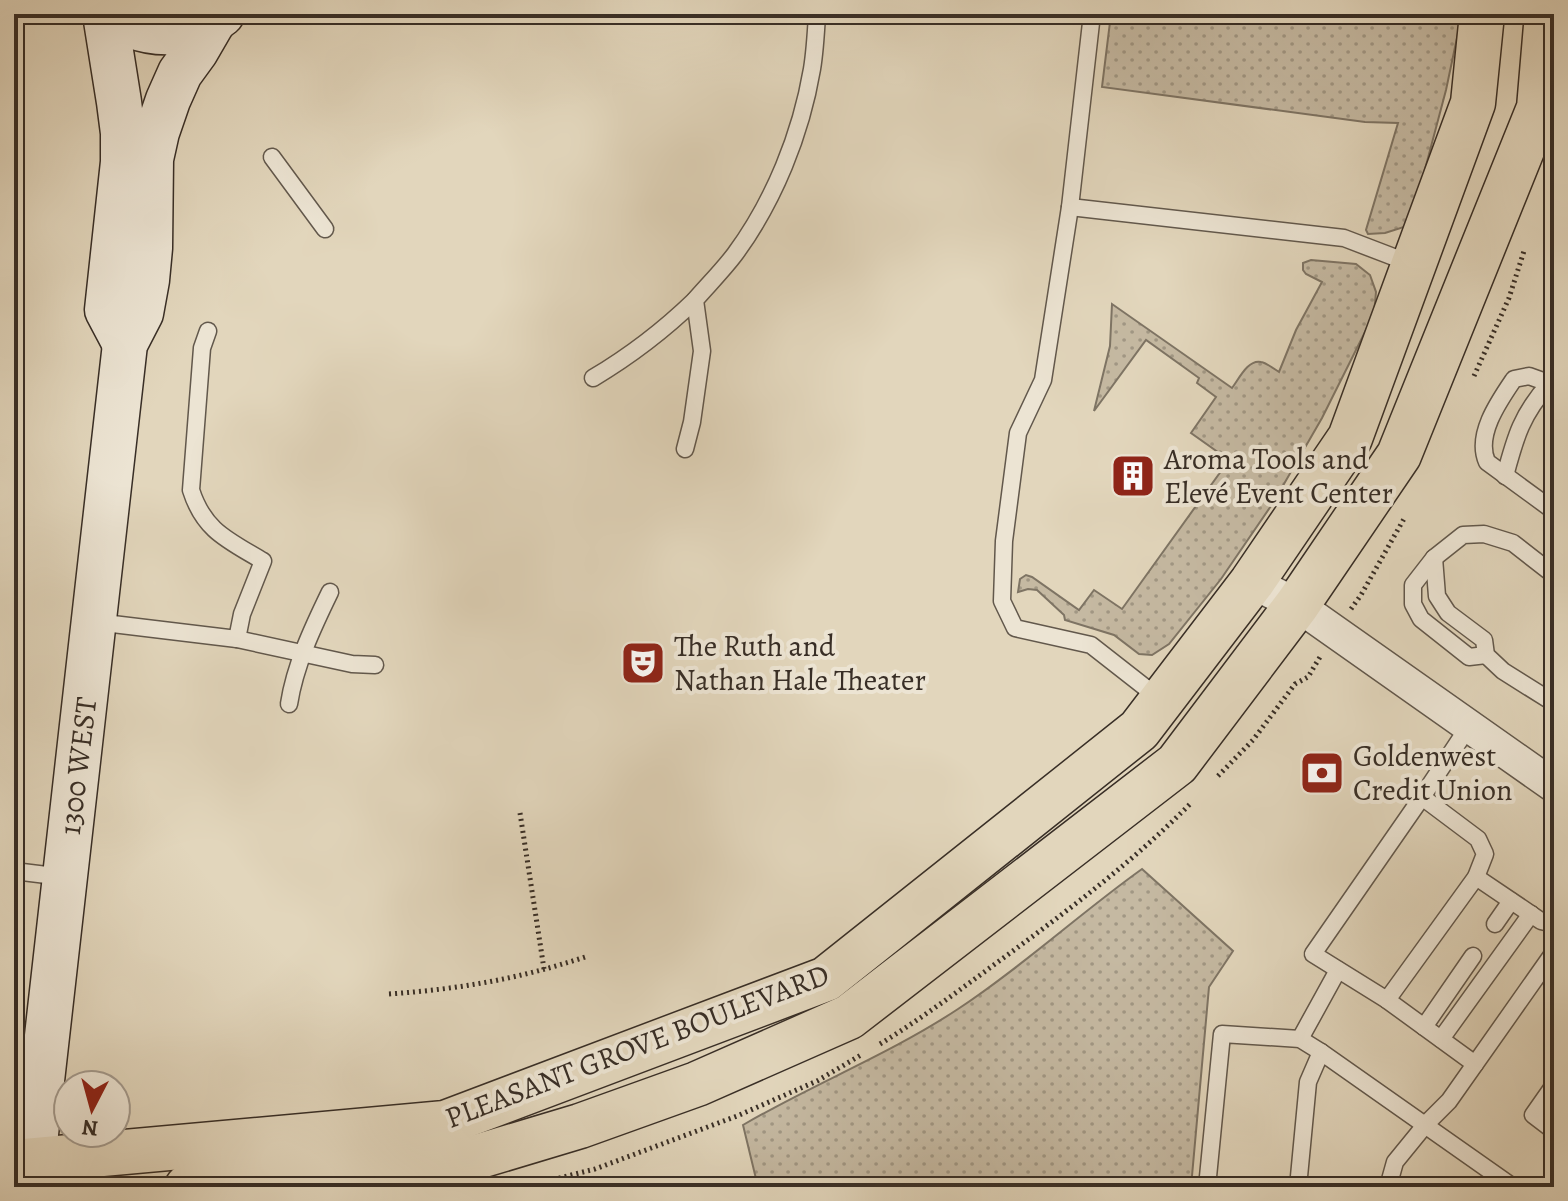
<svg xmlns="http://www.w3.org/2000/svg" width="1568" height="1201" font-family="Alegreya,serif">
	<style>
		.grass { fill: url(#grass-dots); stroke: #7e7464; stroke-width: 2 }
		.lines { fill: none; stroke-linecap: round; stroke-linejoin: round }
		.lane-casing { stroke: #62584c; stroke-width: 19 }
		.street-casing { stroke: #62584c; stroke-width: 35 }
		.secondary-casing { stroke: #382e26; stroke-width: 47 }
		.primary-casing { stroke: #382e26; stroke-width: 47 }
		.path { stroke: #382e26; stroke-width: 5; stroke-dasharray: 2 4; stroke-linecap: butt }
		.lane { stroke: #ece4d3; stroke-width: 16 }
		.street { stroke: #ece4d3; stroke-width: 32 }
		.secondary { stroke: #ece4d3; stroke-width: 44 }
		.primary { stroke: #e2d6bc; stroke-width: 44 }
		.labels { text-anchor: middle; stroke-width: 8; stroke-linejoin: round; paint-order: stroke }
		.poi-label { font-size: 30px; fill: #382e26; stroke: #ece4d3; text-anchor: start }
		.street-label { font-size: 30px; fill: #382e26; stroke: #ece4d3 }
	</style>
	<defs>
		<pattern id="grass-dots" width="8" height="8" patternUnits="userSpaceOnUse" patternTransform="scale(2)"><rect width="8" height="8" fill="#c5b9a2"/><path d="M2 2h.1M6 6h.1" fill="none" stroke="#a19784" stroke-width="1.8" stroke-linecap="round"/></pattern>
	</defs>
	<rect width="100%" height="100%" fill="#e2d6bc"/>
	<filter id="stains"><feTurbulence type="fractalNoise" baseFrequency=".0025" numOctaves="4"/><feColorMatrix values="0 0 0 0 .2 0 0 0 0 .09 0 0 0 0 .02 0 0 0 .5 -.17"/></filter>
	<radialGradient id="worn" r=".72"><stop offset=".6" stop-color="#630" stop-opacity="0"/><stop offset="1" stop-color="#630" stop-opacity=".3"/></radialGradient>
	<g class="grass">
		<path d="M1111,14H1462L1446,90L1415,207L1404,227L1385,233L1368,234L1366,230L1398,123L1365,122L1102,87Z"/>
		<path d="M1311,260L1356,264L1370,275L1376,292L1374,314L1322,418L1273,503L1221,579L1169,644L1152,655L1139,654L1114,635L1065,620L1064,615L1037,590L1028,589L1018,592L1020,579L1026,575L1032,577L1079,610L1094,590L1122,609L1229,460L1191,433L1216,397L1197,383L1199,378L1146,340L1094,411L1110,346L1112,304L1232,388C1239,379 1248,359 1261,362C1267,363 1274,369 1279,372L1296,330L1322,282L1306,274L1303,270V263Z"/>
		<path d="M1142,869L1233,951L1209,987L1191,1187H758L743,1125C813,1084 890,1054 958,1009C1022,967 1079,914 1142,869Z"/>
	</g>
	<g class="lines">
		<g class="lane-casing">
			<g id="lane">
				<path d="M1092,14L1070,207L1043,380L1018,433L1004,541L1002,601L1015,628L1091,645L1160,699"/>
				<path d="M272,157L325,229"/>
				<path d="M1070,207L1344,238L1412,264"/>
				<path d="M208,331L202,348L191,490C204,531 228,540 263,561L242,614L237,639"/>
				<path d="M593,378C630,356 664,330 695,300"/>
				<path d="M1554,385L1529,376L1514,379C1499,401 1475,435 1487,462L1554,511"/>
				<path d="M685,449L692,422L702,351L695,300C708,285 723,270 735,254C774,201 801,134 812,69C815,51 816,32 817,14"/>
				<path d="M1505,476C1515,438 1522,413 1550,383"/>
				<path d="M1434,558L1437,596L1448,613L1484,640L1486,655L1503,671L1554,703"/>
				<path d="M96,622L237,639L352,664L375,665"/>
				<path d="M1486,655L1469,657L1421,619L1413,604V585L1434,558L1463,535L1484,534L1513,543L1554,575"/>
				<path d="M289,704C295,665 313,627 330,592"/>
				<path d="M1422,797L1478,839L1485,854L1476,877L1387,1000L1313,954Z"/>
				<path d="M1422,797L1469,726"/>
				<path d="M14,871L63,877"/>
				<path d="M1476,877L1541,921L1554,924"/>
				<path d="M1495,924L1511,901"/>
				<path d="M1387,1000L1475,1064"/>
				<path d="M1424,1027L1473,956"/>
				<path d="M1300,1039L1338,970"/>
				<path d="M1441,1039L1531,914"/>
				<path d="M1554,1085L1533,1115L1554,1131"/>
				<path d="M1207,1187L1222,1034L1300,1039L1321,1052"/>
				<path d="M1298,1187L1308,1082L1321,1052L1513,1187"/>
				<path d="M1388,1187L1395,1162L1426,1124L1449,1101L1554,952"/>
			</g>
		</g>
		<g class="street-casing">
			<path id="street" d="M1252,582L1297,605L1554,786"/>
		</g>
		<g class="secondary-casing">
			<g id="secondary">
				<path d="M105,14L119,102L123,133V162L107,310L125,344"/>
				<path d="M110,14C117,18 124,24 132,26C161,37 197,34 222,14"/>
				<path d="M30,1187L125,344L141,313L147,280L150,248L151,159L157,132L168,100L180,73L196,51L214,20"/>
			</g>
		</g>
		<g class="primary-casing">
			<g id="primary">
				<path d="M14,1162L445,1123L826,979L1139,730L1252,582L1350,438L1473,103L1482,14"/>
				<path d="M187,1187L460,1162L580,1126L697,1084L849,1017L1177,764L1297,605L1399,455L1539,108L1547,14"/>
			</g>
		</g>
		<g class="path">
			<path d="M1474,376L1509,298L1524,251"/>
			<path d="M1351,609L1361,595L1405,517"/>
			<path d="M1218,776L1253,740L1295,684L1308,677L1320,657"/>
			<path d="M520,813L544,969"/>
			<path d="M389,994C460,989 518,979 585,957"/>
			<path d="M880,1044C924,1017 965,986 1006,956C1070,909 1135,860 1191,803"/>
			<path d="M524,1187L595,1169L737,1116L817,1081L861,1055"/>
		</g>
		<use href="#lane" class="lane"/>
		<use href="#street" class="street"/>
		<use href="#secondary" class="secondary"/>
		<use href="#primary" class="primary"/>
	</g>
	<defs>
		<g id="building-square" transform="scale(2.3)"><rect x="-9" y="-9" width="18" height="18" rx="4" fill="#8f2418" stroke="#ece4d3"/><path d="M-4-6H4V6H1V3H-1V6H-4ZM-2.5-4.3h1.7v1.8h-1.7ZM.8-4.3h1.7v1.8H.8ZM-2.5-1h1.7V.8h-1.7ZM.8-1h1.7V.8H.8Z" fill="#fff"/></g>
		<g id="theatre-square" transform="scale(2.3)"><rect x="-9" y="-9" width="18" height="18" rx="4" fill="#8f2418" stroke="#ece4d3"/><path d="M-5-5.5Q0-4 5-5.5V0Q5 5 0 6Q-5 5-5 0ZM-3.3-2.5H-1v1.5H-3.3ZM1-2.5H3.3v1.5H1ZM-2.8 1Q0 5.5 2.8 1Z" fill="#fff"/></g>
		<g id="bank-square" transform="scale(2.3)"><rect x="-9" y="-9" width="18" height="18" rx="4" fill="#8f2418" stroke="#ece4d3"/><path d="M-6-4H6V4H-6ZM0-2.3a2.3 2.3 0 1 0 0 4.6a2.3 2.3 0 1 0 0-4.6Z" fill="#fff"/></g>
	</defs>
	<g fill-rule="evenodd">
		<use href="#building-square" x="1133" y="476"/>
		<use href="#theatre-square" x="643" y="663"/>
		<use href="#bank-square" x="1322" y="773"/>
	</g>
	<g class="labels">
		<g class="poi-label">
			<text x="1164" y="469">Aroma Tools and<tspan x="1164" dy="34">Elevé Event Center</tspan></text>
			<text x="674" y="656">The Ruth and<tspan x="674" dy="34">Nathan Hale Theater</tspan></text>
			<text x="1353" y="766">Goldenwest<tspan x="1353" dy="34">Credit Union</tspan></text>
		</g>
		<g class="street-label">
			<text transform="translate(78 766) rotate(-83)" y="10">1300 WEST</text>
			<text transform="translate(637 1046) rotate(-21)" y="10">PLEASANT GROVE BOULEVARD</text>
		</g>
	</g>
	<rect width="1568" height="1201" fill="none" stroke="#e2d6bc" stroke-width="48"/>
	<rect x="16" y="16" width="1536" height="1169" fill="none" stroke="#382e26" stroke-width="4"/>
	<rect x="24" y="24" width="1520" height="1153" fill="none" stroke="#382e26" stroke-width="2"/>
	<g transform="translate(92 1109) rotate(186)"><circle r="38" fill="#ece4d3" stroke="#a49b8e" stroke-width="2"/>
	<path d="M0-6L14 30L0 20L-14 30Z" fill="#8f2418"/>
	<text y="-12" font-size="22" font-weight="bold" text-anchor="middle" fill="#382e26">N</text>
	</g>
	<rect width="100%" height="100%" filter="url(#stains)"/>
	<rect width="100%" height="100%" fill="url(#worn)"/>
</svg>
